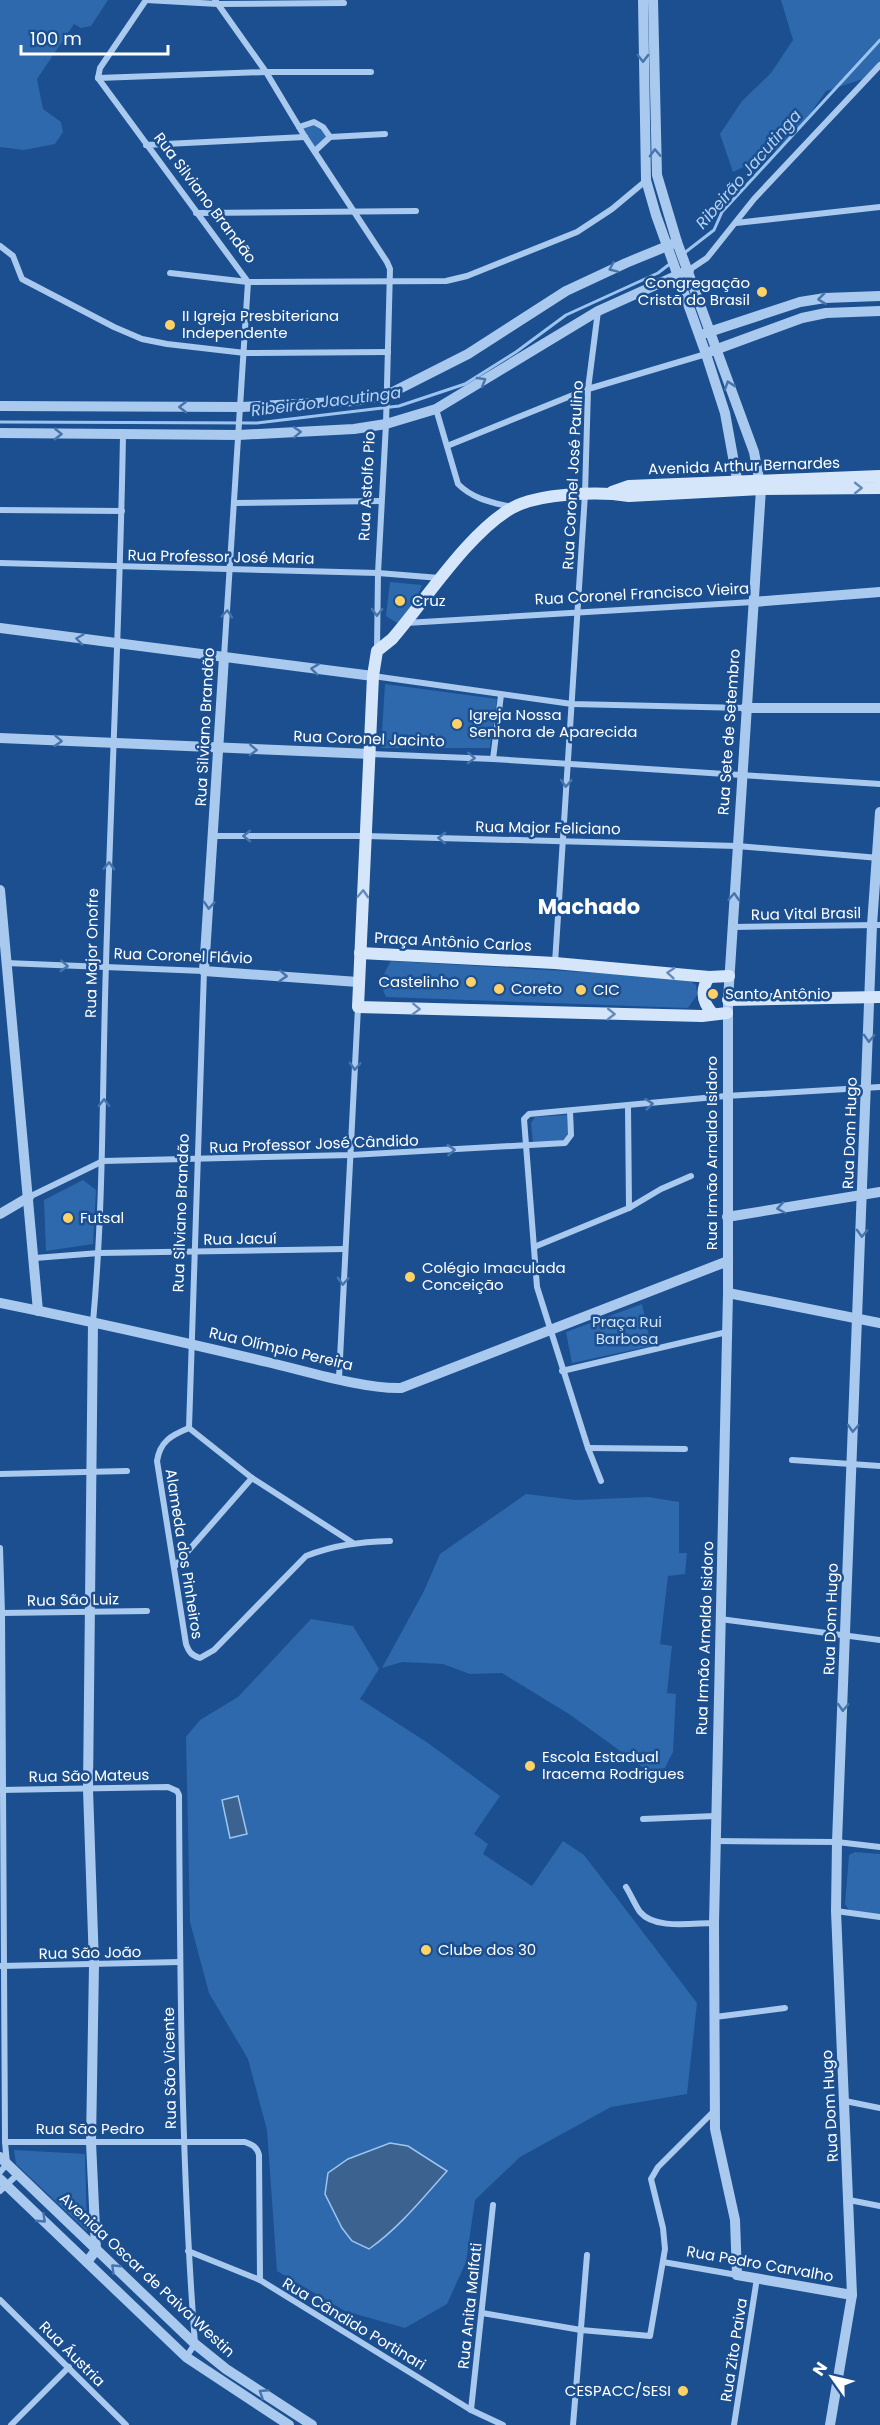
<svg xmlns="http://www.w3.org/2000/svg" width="880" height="2425" font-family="Poppins,sans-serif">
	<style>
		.green { fill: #2e69ad }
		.water { fill: #3c6290; stroke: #9cc4f0; stroke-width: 1.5 }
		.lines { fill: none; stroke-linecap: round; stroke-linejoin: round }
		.stream { stroke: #9cc4f0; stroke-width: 3 }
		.minor { stroke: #a9c9ee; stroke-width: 6 }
		.tertiary { stroke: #a9c9ee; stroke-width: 10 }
		.secondary { stroke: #d6e6fa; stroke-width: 12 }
		.oneway { stroke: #4674ac }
		.oneway2 { stroke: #668bba }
		.poi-dot { fill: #ffd166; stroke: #1b4f8f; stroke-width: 2 }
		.labels { text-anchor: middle; stroke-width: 5; stroke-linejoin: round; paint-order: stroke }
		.street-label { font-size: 15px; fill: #fff; stroke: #1b4f8f }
		.poi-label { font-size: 15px; fill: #fff; stroke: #1b4f8f; text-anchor: start }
		.park-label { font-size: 15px; fill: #cfe3fa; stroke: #1b4f8f }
		.water-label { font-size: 16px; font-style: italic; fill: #b5d3f5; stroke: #1b4f8f }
		.district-label { font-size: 21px; font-weight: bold; fill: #fff; stroke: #1b4f8f }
	</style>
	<rect width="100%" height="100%" fill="#1b4f8f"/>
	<g class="green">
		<path d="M0,0H108L91,26L81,28L74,24L37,79L43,109L61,122L63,132L55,144L24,150L0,147Z"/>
		<path d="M781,0H880V62L863,79L826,91L803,124L774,152L733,172L720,134L742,101L771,73L793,40Z"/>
		<path d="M312,123L322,128L328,137L316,149L302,127Z"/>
		<path d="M390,582L422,585L410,614L397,623L386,616Z"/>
		<path d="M385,684L497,699L490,748H381Z"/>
		<path d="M391,961L686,978L696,985L697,995L688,1008L386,997C379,983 383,974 391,961Z"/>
		<path d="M567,1115L568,1133L564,1140L533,1142L531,1123L535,1117Z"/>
		<path d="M83,1180L96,1190L93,1244L46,1251L44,1200Z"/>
		<path d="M642,1304L651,1346L572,1363L566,1332Z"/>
		<path d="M526,1494L576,1500L648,1497L679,1502V1553H687L685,1574L668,1576L660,1644L672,1646L667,1693L676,1694L673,1752L665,1768L648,1771L569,1714L502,1673L470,1674L443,1664L402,1662L382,1668L424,1591L440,1554Z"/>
		<path d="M311,1619L353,1626L379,1669L360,1699L428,1743L500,1796L474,1834L488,1844L483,1854L532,1886L563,1841L584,1855L697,2003L687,2094L611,2107L520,2157L475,2200L466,2262L447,2304L405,2328L345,2311L277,2271L267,2130L248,2059L209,1993L190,1922L186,1737L200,1720L238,1697Z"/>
		<path d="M855,1852L880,1854V1915L849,1910L845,1904L849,1855Z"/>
		<path d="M14,2150L85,2154L87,2231L16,2164Z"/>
	</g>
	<g class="water">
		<path d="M238,1796L247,1834L230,1838L222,1800Z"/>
		<path d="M390,2143L408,2146L447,2171C423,2198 399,2228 369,2249L352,2241L342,2228L325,2194L328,2173L348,2159Z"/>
	</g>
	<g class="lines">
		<g class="stream">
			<path d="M683,254L714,230L722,212L880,40"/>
			<path d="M0,422L257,423L399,406L465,384L516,352L566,315L658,273L671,263"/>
		</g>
		<g class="minor">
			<path d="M146,0L218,4L344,3"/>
			<path d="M215,0L266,72L305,137L387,262L390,269L386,424L378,573L377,649"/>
			<path d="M98,78L248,282L224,657"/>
			<path d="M98,78L266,72H371"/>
			<path d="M98,78L100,68L146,0"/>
			<path d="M299,127L314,122L323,127L330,137L315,151"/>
			<path d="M330,137L385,134"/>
			<path d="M146,145L305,137"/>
			<path d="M196,213L416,211"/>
			<path d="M736,223L880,207"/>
			<path d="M0,246L13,256L22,279L114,327L142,339L167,344L245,353L388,352"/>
			<path d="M689,270L707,258L754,199L880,65"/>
			<path d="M170,273L248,282L446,281L467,276L577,232L612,209L648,179"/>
			<path d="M436,409L458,484C473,499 491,502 511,507"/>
			<path d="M447,446L588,389L706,354"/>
			<path d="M234,503L381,501"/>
			<path d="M0,510L122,511"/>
			<path d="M0,563L378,573L440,578"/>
			<path d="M406,623L753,602"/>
			<path d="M373,676L572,704L745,708"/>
			<path d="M371,754L493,759L880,784"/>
			<path d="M493,759L501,695"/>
			<path d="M214,836H366L737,846L879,858"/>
			<path d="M732,927L880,925"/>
			<path d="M6,963L204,971L189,1428"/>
			<path d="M555,963L585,494L588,389L598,311"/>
			<path d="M628,1106L629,1208"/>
			<path d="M29,1197L103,1161L351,1155L565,1143L571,1135L570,1111"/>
			<path d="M534,1247L629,1208L661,1189L691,1176"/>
			<path d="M35,1258L99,1253L345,1249"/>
			<path d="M93,1322C104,1202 102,1084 106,964C111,788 120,611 123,435"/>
			<path d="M562,1371L727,1332"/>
			<path d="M339,1378L358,1007"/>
			<path d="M189,1428C172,1435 160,1441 157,1461L186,1644C189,1652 191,1655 200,1658L214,1650L306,1556C334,1545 360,1542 390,1541"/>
			<path d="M189,1428L252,1478L353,1543"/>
			<path d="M588,1448L685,1449"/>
			<path d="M792,1460L880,1466"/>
			<path d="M0,1474L127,1471"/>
			<path d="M601,1481L588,1448L537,1287L524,1119L529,1114L726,1096L880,1087"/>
			<path d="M0,1548L2,1613L5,2142L7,2164L0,2172"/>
			<path d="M175,1566L252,1478"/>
			<path d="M1,1613L147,1611"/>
			<path d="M720,1619L880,1640"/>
			<path d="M0,1790L168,1787L177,1791L179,1795C180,1979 181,2162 195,2344L186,2357"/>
			<path d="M643,1819L715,1816"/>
			<path d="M715,1841L837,1842L880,1847"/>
			<path d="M626,1887C631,1895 635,1905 640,1912C655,1930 693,1923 714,1923"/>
			<path d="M836,1911L880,1917"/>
			<path d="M1,1966L180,1962"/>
			<path d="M715,2017L785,2008"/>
			<path d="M845,2101L880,2108"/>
			<path d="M5,2142H245C253,2145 257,2147 259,2155L260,2280"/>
			<path d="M0,2191L18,2174"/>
			<path d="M849,2200L880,2206"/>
			<path d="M188,2251L260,2280L471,2410L503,2425"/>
			<path d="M663,2262L737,2275"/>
			<path d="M0,2300L126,2425"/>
			<path d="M482,2313L581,2330L650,2336L665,2249L663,2228L651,2179L658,2167L715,2110"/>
			<path d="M471,2410L493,2205"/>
			<path d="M11,2425L69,2367"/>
			<path d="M573,2425L587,2255"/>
			<path d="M734,2425L757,2278"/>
		</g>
		<g class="tertiary">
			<path d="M643,0L646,180L656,215L706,354L725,413L739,490"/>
			<path d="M653,0L657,175L677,242L754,452L761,489L728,1000V1293L714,1923L715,2129L735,2220L737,2275L852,2295"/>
			<path d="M706,333L800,302L825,298L880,296"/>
			<path d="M712,351L802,318L826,313L880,311"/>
			<path d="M0,406L242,407L354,401L387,395L468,354L566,291L626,263L677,242"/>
			<path d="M0,433L239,435L354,429L386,424L436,409L598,311L689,270"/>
			<path d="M753,602L880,592"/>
			<path d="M0,628L373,676"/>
			<path d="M224,657L204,971L358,982"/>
			<path d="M745,708H880"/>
			<path d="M0,738L371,754"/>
			<path d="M0,890L38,1311"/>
			<path d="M0,1214L29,1197"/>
			<path d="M727,1217L880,1192"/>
			<path d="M728,1293L880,1323"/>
			<path d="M0,1303C89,1321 178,1341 267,1362C306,1371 363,1389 401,1388L728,1261"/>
			<path d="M0,2157L195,2344L226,2369L312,2425"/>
			<path d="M0,2179L186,2357L289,2425"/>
			<path d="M87,2262L96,2250L91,2142L94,1965L88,1789L93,1322"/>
			<path d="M830,2425L852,2295L836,1911L837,1842L872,925L880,812"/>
		</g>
		<g class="secondary">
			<path d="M612,492L629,486L880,476"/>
			<path d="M360,953L555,963L709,977L729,976"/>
			<path d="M709,977C700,991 702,1002 713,1014"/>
			<path d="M728,1000L880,997"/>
			<path d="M727,1013L702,1016L358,1007L373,676L377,651L392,639C425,601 469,532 512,508C539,493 599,491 629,496L761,489L880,488"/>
		</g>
	</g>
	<defs><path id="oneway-chevron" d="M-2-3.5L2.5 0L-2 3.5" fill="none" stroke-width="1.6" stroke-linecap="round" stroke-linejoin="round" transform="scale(1.5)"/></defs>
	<g class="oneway">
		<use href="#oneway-chevron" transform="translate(643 58) rotate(90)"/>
		<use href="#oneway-chevron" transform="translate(655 153) rotate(-92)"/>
		<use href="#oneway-chevron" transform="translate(613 268) rotate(156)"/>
		<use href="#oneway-chevron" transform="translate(822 299) rotate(173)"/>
		<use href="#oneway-chevron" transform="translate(482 381) rotate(-31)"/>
		<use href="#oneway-chevron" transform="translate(729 385) rotate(-109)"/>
		<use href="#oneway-chevron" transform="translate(183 407) rotate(-180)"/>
		<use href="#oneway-chevron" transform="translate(297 432) rotate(-3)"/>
		<use href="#oneway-chevron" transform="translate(58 434) rotate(1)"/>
		<use href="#oneway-chevron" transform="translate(377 612) rotate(91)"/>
		<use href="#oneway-chevron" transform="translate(227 614) rotate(-85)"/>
		<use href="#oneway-chevron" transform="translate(80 639) rotate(-172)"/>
		<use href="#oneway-chevron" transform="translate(315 669) rotate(-173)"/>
		<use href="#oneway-chevron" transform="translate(58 741) rotate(3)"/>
		<use href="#oneway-chevron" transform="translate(253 750) rotate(2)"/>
		<use href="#oneway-chevron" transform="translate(471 758) rotate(2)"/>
		<use href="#oneway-chevron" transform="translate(566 783) rotate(93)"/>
		<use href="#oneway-chevron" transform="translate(247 836) rotate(-180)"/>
		<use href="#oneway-chevron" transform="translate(442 838) rotate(-179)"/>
		<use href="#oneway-chevron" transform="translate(109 866) rotate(-88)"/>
		<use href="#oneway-chevron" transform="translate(734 897) rotate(-87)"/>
		<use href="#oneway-chevron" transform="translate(209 905) rotate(94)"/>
		<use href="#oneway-chevron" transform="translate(64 966) rotate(3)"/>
		<use href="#oneway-chevron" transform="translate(283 976) rotate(4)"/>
		<use href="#oneway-chevron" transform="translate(869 1038) rotate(92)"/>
		<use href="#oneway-chevron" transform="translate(355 1066) rotate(93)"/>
		<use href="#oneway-chevron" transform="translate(104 1103) rotate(-89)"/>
		<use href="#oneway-chevron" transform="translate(649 1104) rotate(-6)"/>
		<use href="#oneway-chevron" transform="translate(451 1150) rotate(-3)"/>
		<use href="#oneway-chevron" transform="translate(781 1208) rotate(171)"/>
		<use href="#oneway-chevron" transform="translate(862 1233) rotate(92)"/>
		<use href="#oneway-chevron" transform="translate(343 1281) rotate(93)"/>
		<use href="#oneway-chevron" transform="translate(853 1428) rotate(93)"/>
		<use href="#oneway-chevron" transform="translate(843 1707) rotate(92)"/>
		<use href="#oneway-chevron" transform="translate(42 2219) rotate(43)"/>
		<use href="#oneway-chevron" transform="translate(115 2268) rotate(-136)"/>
		<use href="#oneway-chevron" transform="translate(263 2393) rotate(-147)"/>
	</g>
	<g class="oneway2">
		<use href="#oneway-chevron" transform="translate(858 488)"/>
		<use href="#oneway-chevron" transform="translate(363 894) rotate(-87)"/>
		<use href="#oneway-chevron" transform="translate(671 973) rotate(-175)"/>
		<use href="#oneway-chevron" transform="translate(416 1009) rotate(2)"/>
		<use href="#oneway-chevron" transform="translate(611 1014) rotate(1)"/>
	</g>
	<g class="poi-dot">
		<circle cx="762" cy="292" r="6"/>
		<circle cx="170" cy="325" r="6"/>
		<circle cx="400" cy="601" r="6"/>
		<circle cx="457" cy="724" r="6"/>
		<circle cx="471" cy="982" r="6"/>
		<circle cx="499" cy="989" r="6"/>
		<circle cx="581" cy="990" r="6"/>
		<circle cx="713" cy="994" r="6"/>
		<circle cx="68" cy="1218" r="6"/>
		<circle cx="410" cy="1277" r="6"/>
		<circle cx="530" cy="1766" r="6"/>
		<circle cx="426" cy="1950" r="6"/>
		<circle cx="683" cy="2391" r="6"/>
	</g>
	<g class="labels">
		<g class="street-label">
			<text transform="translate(205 198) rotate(53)" y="5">Rua Silviano Brandão</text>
			<text transform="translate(744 466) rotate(-2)" y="5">Avenida Arthur Bernardes</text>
			<text transform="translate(573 475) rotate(-87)" y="5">Rua Coronel José Paulino</text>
			<text transform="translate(367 486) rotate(-87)" y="5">Rua Astolfo Pio</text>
			<text transform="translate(221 557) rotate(1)" y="5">Rua Professor José Maria</text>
			<text transform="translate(642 594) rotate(-3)" y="5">Rua Coronel Francisco Vieira</text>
			<text transform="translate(205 727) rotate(-87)" y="5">Rua Silviano Brandão</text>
			<text transform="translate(729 732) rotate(-86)" y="5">Rua Sete de Setembro</text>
			<text transform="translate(369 739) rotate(2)" y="5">Rua Coronel Jacinto</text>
			<text transform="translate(548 828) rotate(1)" y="5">Rua Major Feliciano</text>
			<text transform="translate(806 914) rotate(-1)" y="5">Rua Vital Brasil</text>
			<text transform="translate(453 942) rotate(3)" y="5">Praça Antônio Carlos</text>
			<text transform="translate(92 953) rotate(-89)" y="5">Rua Major Onofre</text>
			<text transform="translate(183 956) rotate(2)" y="5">Rua Coronel Flávio</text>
			<text transform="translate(850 1133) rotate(-88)" y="5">Rua Dom Hugo</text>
			<text transform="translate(314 1144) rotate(-2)" y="5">Rua Professor José Cândido</text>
			<text transform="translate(712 1153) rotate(-90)" y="5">Rua Irmão Arnaldo Isidoro</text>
			<text transform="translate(181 1213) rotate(-88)" y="5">Rua Silviano Brandão</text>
			<text transform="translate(240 1239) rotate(-1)" y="5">Rua Jacuí</text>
			<text transform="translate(281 1349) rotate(13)" y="5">Rua Olímpio Pereira</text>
			<text transform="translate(184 1554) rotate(81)" y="5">Alameda dos Pinheiros</text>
			<text transform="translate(73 1600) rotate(-1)" y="5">Rua São Luiz</text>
			<text transform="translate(831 1619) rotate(-88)" y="5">Rua Dom Hugo</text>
			<text transform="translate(705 1638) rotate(-88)" y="5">Rua Irmão Arnaldo Isidoro</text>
			<text transform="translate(89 1776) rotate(-1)" y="5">Rua São Mateus</text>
			<text transform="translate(90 1953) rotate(-1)" y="5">Rua São João</text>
			<text transform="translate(170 2068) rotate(-91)" y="5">Rua São Vicente</text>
			<text transform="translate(830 2106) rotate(-93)" y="5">Rua Dom Hugo</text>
			<text x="90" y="2134">Rua São Pedro</text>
			<text transform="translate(760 2264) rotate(10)" y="5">Rua Pedro Carvalho</text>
			<text transform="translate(147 2275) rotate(43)" y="5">Avenida Oscar de Paiva Westin</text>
			<text transform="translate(470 2306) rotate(-84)" y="5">Rua Anita Malfati</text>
			<text transform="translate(354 2324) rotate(31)" y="5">Rua Cândido Portinari</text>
			<text transform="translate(734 2350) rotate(-81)" y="5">Rua Zito Paiva</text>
			<text transform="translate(72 2354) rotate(45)" y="5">Rua Áustria</text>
		</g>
		<g class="poi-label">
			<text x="750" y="288" text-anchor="end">Congregação<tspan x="750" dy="17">Cristã do Brasil</tspan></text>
			<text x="182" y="321">II Igreja Presbiteriana<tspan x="182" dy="17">Independente</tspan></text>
			<text x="412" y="606">Cruz</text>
			<text x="469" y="720">Igreja Nossa<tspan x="469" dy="17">Senhora de Aparecida</tspan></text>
			<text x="459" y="987" text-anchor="end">Castelinho</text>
			<text x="511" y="994">Coreto</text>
			<text x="593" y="995">CIC</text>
			<text x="725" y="999">Santo Antônio</text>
			<text x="80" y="1223">Futsal</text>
			<text x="422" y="1273">Colégio Imaculada<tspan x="422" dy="17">Conceição</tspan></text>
			<text x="542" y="1762">Escola Estadual<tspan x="542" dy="17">Iracema Rodrigues</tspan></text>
			<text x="438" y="1955">Clube dos 30</text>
			<text x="671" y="2396" text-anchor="end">CESPACC/SESI</text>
		</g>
		<g class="park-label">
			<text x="627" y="1327">Praça Rui<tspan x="627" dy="17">Barbosa</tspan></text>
		</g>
		<g class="water-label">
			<text transform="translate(748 169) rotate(-49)" y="6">Ribeirão Jacutinga</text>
			<text transform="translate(326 401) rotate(-7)" y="6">Ribeirão Jacutinga</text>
		</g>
		<g class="district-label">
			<text x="589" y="914">Machado</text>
		</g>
	</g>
	<g transform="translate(832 2377) rotate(304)" stroke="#1b4f8f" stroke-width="4.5" paint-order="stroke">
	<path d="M0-4.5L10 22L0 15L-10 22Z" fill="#ffffff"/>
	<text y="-9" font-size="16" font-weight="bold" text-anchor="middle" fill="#ffffff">N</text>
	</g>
	<path d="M21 45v9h147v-9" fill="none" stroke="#ffffff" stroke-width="3"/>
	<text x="30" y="45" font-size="18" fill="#ffffff" stroke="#1b4f8f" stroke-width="4.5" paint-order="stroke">100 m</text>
</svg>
